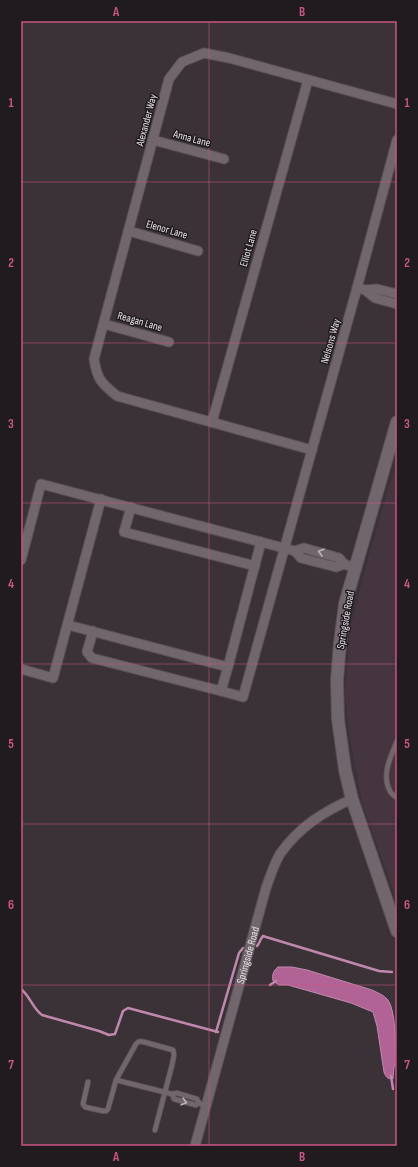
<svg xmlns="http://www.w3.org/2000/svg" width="418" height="1167" font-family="'Sofia Sans Condensed',sans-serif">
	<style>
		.built { fill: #45353f }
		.water { fill: #b16396; stroke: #c188ad }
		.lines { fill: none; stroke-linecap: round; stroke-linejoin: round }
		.stream { stroke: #c188ad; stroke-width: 2.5 }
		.lane-casing { stroke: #595056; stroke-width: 6 }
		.street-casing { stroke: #595056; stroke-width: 11 }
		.secondary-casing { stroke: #595056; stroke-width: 14 }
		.lane { stroke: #71666c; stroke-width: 4.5 }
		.street { stroke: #71666c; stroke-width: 9 }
		.secondary { stroke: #71666c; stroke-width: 12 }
		.oneway { stroke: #bcb5b9 }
		.grid { fill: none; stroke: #cc5484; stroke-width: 1; stroke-opacity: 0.55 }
		.labels { text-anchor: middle; stroke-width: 3; stroke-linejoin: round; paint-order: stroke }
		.street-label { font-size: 11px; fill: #e5dfe3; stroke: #1f1b1e }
		.neatline { fill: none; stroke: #cc5484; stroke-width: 1.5 }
		.grid-label { font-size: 13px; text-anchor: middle; font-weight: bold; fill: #cc5484 }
	</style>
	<rect width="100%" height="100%" fill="#3b3237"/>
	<path class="built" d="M397,460V901L362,803L349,733L345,692L350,629L371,548Z"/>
	<path class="water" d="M278,967H292L307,970L372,990C378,993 384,995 388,1000C395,1010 396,1041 395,1053L397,1055V1063L394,1067L393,1079C387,1079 386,1077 384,1072L377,1026L373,1012L351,1003L288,985H279L273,981C272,975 273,971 278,967Z"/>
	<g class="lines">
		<g class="stream">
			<path d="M257,946C260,943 260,939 263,936L266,937L379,971L392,972"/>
			<path d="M270,985L276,981"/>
			<path d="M21,989C30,996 33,1009 42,1015L99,1031L109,1035L115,1034L123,1011L128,1008L218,1032"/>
			<path d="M216,1032L239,953L243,948"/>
			<path d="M391,1076L393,1089"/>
		</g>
		<g class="lane-casing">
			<g id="lane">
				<path d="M397,741C391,756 381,775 390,791C391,794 395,796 397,798"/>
				<path d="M116,1080L136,1044C139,1041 140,1041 144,1042L173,1050L174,1055L172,1065L155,1130"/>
				<path d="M88,1082L83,1104L85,1107L103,1111H106L108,1109L116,1080L172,1094L177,1093L197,1099L199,1103"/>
				<path d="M172,1094L174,1099L196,1105L199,1103L201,1104"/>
			</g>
		</g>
		<g class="street-casing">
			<g id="street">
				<path d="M153,140L224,159"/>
				<path d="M129,231L198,251"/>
				<path d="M357,288L365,290L377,289L397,294"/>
				<path d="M365,290L375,298L397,304"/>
				<path d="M104,324L169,342"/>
				<path d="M212,422L308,80"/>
				<path d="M312,450L117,396C101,383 97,379 94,359L169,79L182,62L204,53L229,58L397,104"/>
				<path d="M131,507L124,532L255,566"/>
				<path d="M295,551L304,548L339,558L344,564"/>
				<path d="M21,560L41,484L295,551L301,558L336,567L344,564L356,568"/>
				<path d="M68,625L228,667L221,691L92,658L87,652L93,631"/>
				<path d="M228,667L261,542"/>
				<path d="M21,669L53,678L101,499"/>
				<path d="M221,691L243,697L357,288L397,140"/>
				<path id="s1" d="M195,1146L266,888C270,877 274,864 280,854C299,827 323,812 352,799"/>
			</g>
		</g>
		<g class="secondary-casing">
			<path id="secondary" d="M397,422L345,604L340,643L337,680L338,719L345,770L352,799L397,931"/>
		</g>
		<use href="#lane" class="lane"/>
		<use href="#street" class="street"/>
		<use href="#secondary" class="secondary"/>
	</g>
	<defs><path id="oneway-chevron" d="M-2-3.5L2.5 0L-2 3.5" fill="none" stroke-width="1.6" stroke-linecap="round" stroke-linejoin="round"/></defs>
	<g class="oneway">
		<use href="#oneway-chevron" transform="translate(321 552) rotate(-164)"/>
		<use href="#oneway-chevron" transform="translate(184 1102) rotate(16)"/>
	</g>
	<path class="grid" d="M209,21V1146M21,182H397M21,343H397M21,503H397M21,664H397M21,824H397M21,985H397"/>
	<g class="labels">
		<g class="street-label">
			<text transform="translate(146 120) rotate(-75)" y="4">Alexander Way</text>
			<text transform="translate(192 138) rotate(15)" y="4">Anna Lane</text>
			<text transform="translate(167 229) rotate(16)" y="4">Elenor Lane</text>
			<text transform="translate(248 248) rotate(-74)" y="4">Elliot Lane</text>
			<text transform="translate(140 321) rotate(16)" y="4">Reagan Lane</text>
			<text transform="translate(330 341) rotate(-74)" y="4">Nelsons Way</text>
			<text transform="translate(345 620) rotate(-80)" y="4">Springside Road</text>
			<text dy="4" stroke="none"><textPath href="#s1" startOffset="198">Springside Road</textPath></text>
		</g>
	</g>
	<rect width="418" height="1167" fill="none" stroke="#1f1b1e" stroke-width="44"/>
	<rect x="22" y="22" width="374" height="1123" class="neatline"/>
	<g class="grid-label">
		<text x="116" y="16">A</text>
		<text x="302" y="16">B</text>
		<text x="11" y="107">1</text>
		<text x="407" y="107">1</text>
		<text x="11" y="267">2</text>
		<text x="407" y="267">2</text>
		<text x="11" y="428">3</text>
		<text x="407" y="428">3</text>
		<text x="11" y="588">4</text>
		<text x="407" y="588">4</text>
		<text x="11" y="748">5</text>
		<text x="407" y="748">5</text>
		<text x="11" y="909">6</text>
		<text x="407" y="909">6</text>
		<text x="11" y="1069">7</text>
		<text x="407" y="1069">7</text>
		<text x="116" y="1161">A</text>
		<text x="302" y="1161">B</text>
	</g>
</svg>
